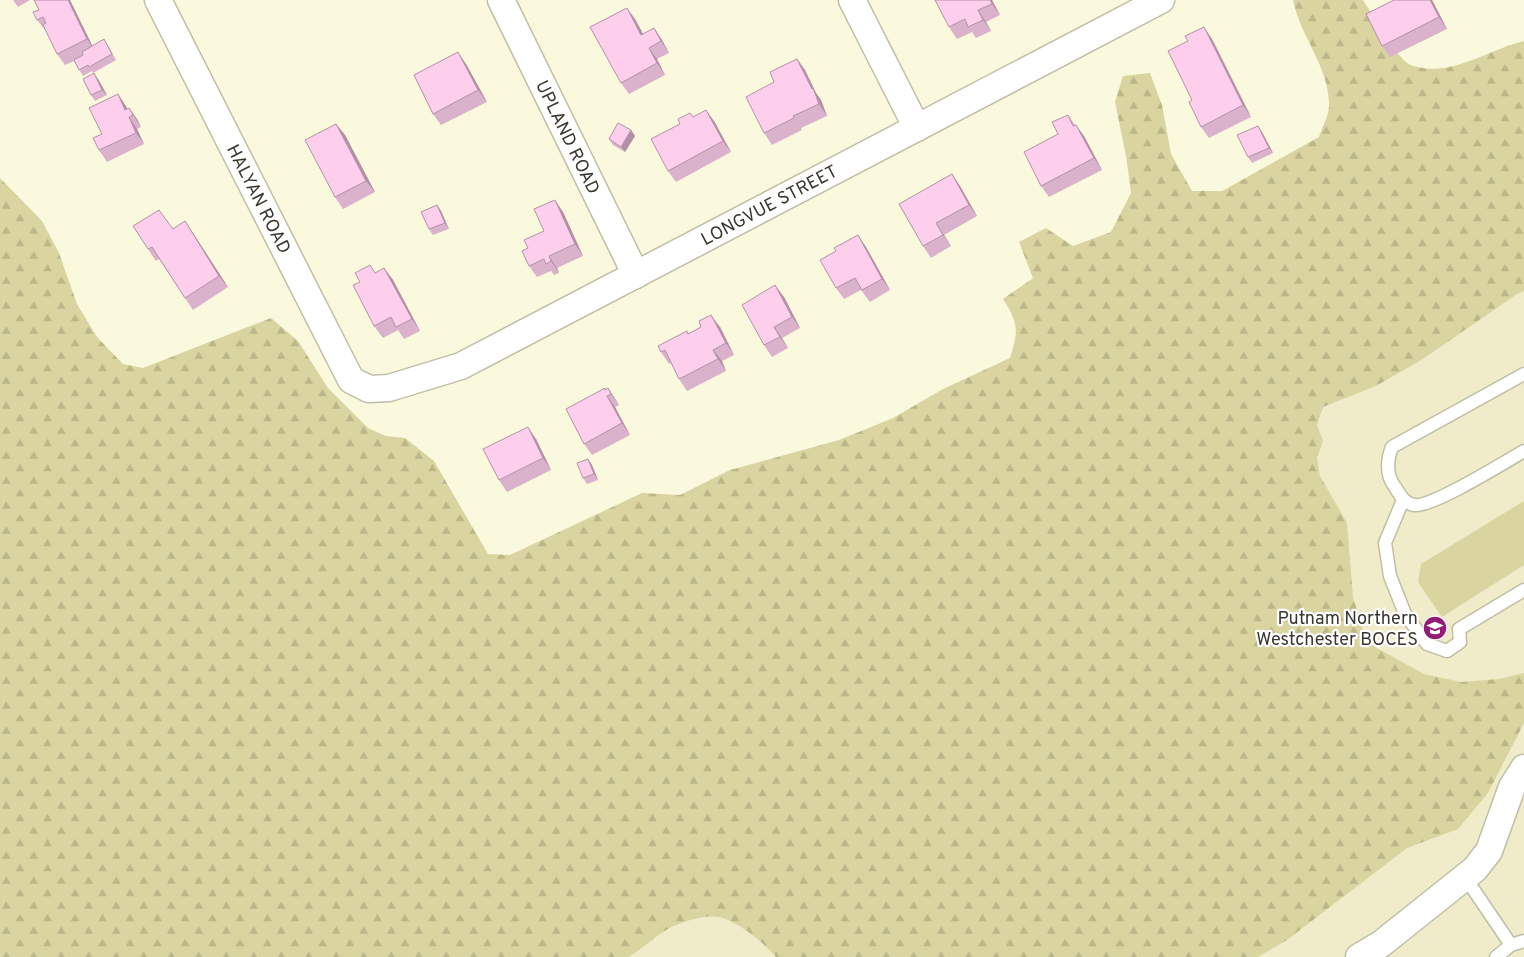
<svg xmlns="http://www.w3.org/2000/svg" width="1524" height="957" font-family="Overpass,sans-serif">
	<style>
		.built { fill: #f0ecca }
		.green { fill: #dad4a0 }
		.forest { fill: url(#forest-firs) }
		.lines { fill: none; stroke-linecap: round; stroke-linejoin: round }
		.lane-casing { stroke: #c0bea4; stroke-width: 15 }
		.street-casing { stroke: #c0bea4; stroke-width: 29 }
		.lane { stroke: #fff; stroke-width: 12 }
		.street { stroke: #fff; stroke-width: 26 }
		.wall { fill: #dab2cc }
		.shaded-wall { fill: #b291a6 }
		.building { fill: #fecfed; stroke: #b291a6 }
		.labels { text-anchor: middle; stroke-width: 4.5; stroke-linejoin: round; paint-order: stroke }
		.street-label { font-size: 18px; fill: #38372d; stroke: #fff }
		.poi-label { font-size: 18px; fill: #38372d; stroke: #fff; text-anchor: end }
	</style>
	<defs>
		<pattern id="forest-firs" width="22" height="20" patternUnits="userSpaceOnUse" patternTransform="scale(1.25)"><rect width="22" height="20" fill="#dad4a0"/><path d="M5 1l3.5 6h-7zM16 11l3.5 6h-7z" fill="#bcb78a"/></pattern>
	</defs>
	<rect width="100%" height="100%" fill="#fbf9dd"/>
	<g class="built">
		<path d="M1524,286V957H1182L1246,439Z"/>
		<path d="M756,839L804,957H569Z"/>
	</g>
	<path class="green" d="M1524,501V565L1442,617L1418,582L1421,564Z"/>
	<path class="forest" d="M1293,0H1363C1375,18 1391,49 1407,63C1410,65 1414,66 1418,67C1453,76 1490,49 1524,41V291L1517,294L1423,359L1376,386L1323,407L1317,425L1323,441L1317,458L1320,476L1347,523L1353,597L1364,632L1375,647L1424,674L1461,682L1499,679L1524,673V723L1488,793L1458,829L1407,848L1287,940L1258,957H776C764,943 738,921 719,917C704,914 676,923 663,932C651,940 641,950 628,957H0V178L42,221L59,253L77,304L97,337L123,364L143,368L271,318L298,341L328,388L368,428L386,436L405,438L434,461L488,554L510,555L642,493L680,495L730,470L839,440L893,418L943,389L1010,358C1019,330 1018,323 1003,299L1033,278L1019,242L1046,228L1073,246L1111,232L1131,193L1126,156L1115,102L1123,76L1150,73L1162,105L1171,154L1192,191H1222L1319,137C1322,127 1330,114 1329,103C1328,65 1300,36 1293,0Z"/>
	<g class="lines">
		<g class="lane-casing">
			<g id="lane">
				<path d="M1524,374L1392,447C1387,460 1386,475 1395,487C1400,495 1404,503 1414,505C1431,508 1505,462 1524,451"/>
				<path d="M1403,500L1385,543L1390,576L1405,614L1427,644L1447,651L1460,642L1459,629L1524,590"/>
				<path d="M1465,877L1511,945"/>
				<path d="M1496,957L1511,945L1524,941"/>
			</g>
		</g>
		<g class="street-casing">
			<g id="street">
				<path d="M158,0L351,380L369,389L389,388L461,366L1161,0"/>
				<path d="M501,0L636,275"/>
				<path d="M852,0L917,128"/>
				<path d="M1359,957L1381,944L1475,869L1489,851L1512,787L1524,768"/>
			</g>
		</g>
		<use href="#lane" class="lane"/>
		<use href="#street" class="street"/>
	</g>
	<g class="wall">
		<path d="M13,0H30L18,7Z"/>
		<path d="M70,0L92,46L108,45L116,60L93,73L92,71L83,76L74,61L65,65L57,54L46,31L37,20Z"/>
		<path d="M992,0L1000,15L986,22L991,31L976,38L972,32L957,39L949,27Z"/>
		<path d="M1432,0L1447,29L1390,57L1382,46Z"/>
		<path d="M635,19L643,34L654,28L662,40L669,53L657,59L665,75L629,94L621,83Z"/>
		<path d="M1212,39L1251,117L1209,138L1201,127L1192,100Z"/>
		<path d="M797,59L805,70L816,93L821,100L827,116L801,128L802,130L772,145L764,133L774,82Z"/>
		<path d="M466,64L487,102L441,125L433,114Z"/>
		<path d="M98,79L107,95L95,101L91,95Z"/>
		<path d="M118,94L127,109L129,108L137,119L141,127L137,129L144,144L107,162L99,150L102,134Z"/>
		<path d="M690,113L693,117L714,121L731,152L676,182L668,171L680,124Z"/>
		<path d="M1068,115L1075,125L1084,136L1102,170L1049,197L1041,186Z"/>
		<path d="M336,124L345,135L375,192L343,209L335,197Z"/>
		<path d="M631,130L635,136L625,152L613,145L609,139Z"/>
		<path d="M1262,132L1273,153L1252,163L1248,157Z"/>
		<path d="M952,174L960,186L977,216L944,235L951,246L931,258L923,246Z"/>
		<path d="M437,205L441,211L449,229L433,235L429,229Z"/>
		<path d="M563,212L583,256L557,268L559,273L554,275L551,271L537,277L529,266L528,248Z"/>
		<path d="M185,221L228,287L193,310L159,259L156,261L148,249L173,229Z"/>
		<path d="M858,235L866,247L890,290L870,302L861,290L844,299L836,288V251Z"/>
		<path d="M384,268L393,280L420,331L404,339L398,330L383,338L374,326L376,273Z"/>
		<path d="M784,297L800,328L782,338L788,348L772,357L764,345Z"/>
		<path d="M720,327L734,355L722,361L726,371L687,391L679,379L671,363L669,364L661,352L688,333Z"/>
		<path d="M608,388L619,405L615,407L630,435L592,455L584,444L606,389Z"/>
		<path d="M536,439L551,470L507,492L499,480Z"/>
		<path d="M588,459L592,465L598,480L587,484L583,478Z"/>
	</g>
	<g class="shaded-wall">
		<path d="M68,0H70L95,51L87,39Z"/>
		<path d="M990,0H992L1000,15L992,4Z"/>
		<path d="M1430,0H1432L1447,29L1439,17Z"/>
		<path d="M627,8L635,19L650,47L641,35Z"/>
		<path d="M978,10L986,22L991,31L983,20Z"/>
		<path d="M1204,27L1212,39L1251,117L1243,105Z"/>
		<path d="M654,28L662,40L669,53L661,41Z"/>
		<path d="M649,48L657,59L665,75L657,63Z"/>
		<path d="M458,52L466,64L487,102L478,90Z"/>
		<path d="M797,59L805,70L816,93L821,100L827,116L819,104Z"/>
		<path d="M94,73L98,79L107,95L102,90Z"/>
		<path d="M118,94L126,106L131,116L125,110Z"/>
		<path d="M129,108L137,119L141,127L133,115Z"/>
		<path d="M706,110L714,121L731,152L723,141Z"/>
		<path d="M129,117L137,129L144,144L136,133Z"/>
		<path d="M336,124L345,135L375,192L366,181Z"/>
		<path d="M1076,125L1084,136L1102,170L1094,158Z"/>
		<path d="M1258,126L1262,132L1273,153L1269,148Z"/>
		<path d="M631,130L635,136L625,152L621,147Z"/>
		<path d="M952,174L960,186L977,216L969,205Z"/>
		<path d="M555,200L563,212L583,256L575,244Z"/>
		<path d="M437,205L441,211L449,229L445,223Z"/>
		<path d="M185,221L193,233L228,287L219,276Z"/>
		<path d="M936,223L944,235L951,246L943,235Z"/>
		<path d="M858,235L866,247L890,290L882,279Z"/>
		<path d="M549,256L557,268L559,273L551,261Z"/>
		<path d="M384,268L393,280L420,331L412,319Z"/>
		<path d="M775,285L784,297L800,328L792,317Z"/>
		<path d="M711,315L720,327L734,355L726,343Z"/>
		<path d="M774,327L782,338L788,348L780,337Z"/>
		<path d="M713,350L722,361L726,371L718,359Z"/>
		<path d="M608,388L616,400L619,405L611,394Z"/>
		<path d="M607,396L615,407L630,435L622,423Z"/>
		<path d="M528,427L536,439L551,470L543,458Z"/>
		<path d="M588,459L592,465L598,480L594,474Z"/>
	</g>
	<g class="building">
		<path d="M34,0H68L87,39L57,54L43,25L46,23L43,17L37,20L33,12L39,10Z"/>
		<path d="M935,0H990L992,4L978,10L983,20L968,27L965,19L949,27Z"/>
		<path d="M1394,0H1430L1439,17L1382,46L1366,14Z"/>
		<path d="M627,8L641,35L654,28L661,41L649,48L657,63L621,83L590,27Z"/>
		<path d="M1204,27L1243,105L1201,127L1189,102L1192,100L1168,51L1188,41L1185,36Z"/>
		<path d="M104,39L112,54L89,67L88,65L79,70L74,60L83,55L82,52Z"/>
		<path d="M458,52L478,90L433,114L414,75Z"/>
		<path d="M797,59L812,89L813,88L819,104L793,116L794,118L764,133L746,97L774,82L770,72Z"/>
		<path d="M94,73L102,90L91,95L83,79Z"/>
		<path d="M118,94L125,110L129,108L133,115L129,117L136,133L99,150L93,138L102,134L89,108Z"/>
		<path d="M706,110L723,141L668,171L651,139L680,124L678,119L690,113L693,117Z"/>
		<path d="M1068,115L1073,126L1076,125L1094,158L1041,186L1024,152L1058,134L1052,122Z"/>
		<path d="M618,123L631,130L621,147L609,139Z"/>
		<path d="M336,124L366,181L335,197L305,140Z"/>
		<path d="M1258,126L1269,148L1248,157L1237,135Z"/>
		<path d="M952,174L969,205L936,223L943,235L923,246L899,204Z"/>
		<path d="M555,200L575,244L549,256L551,261L546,264L544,259L529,266L522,251L528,248L524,240L544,231L534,209Z"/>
		<path d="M437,205L445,223L429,229L421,212Z"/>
		<path d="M159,210L173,229L185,221L219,276L185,298L152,247L148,249L133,226Z"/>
		<path d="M858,235L882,279L862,290L855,278L836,288L820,260L836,251L834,248Z"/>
		<path d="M370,265L375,273L384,268L412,319L396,327L391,317L374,326L353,285L360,282L355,273Z"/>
		<path d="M775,285L792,317L774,327L780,337L764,345L742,305Z"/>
		<path d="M711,315L726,343L713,350L718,359L679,379L665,350L661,352L658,346L687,331L688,334L701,327L699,321Z"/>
		<path d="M605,388V390L608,388L611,394L607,396L622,423L584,444L566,409Z"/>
		<path d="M528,427L543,458L499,480L483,449Z"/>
		<path d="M588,459L594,474L583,478L577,463Z"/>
	</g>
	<defs>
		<g id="school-disc" transform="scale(1.25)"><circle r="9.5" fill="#941b76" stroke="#fff"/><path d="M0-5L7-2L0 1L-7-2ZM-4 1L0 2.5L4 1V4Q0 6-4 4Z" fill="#fff"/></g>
	</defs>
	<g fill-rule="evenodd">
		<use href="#school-disc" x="1435" y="628"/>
	</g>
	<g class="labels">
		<g class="street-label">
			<text transform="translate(568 137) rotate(64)" y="6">UPLAND ROAD</text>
			<text transform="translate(259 199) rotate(63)" y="6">HALYAN ROAD</text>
			<text transform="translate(769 205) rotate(-28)" y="6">LONGVUE STREET</text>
		</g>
		<g class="poi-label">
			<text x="1418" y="624">Putnam Northern<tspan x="1418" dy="21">Westchester BOCES</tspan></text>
		</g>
	</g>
</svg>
